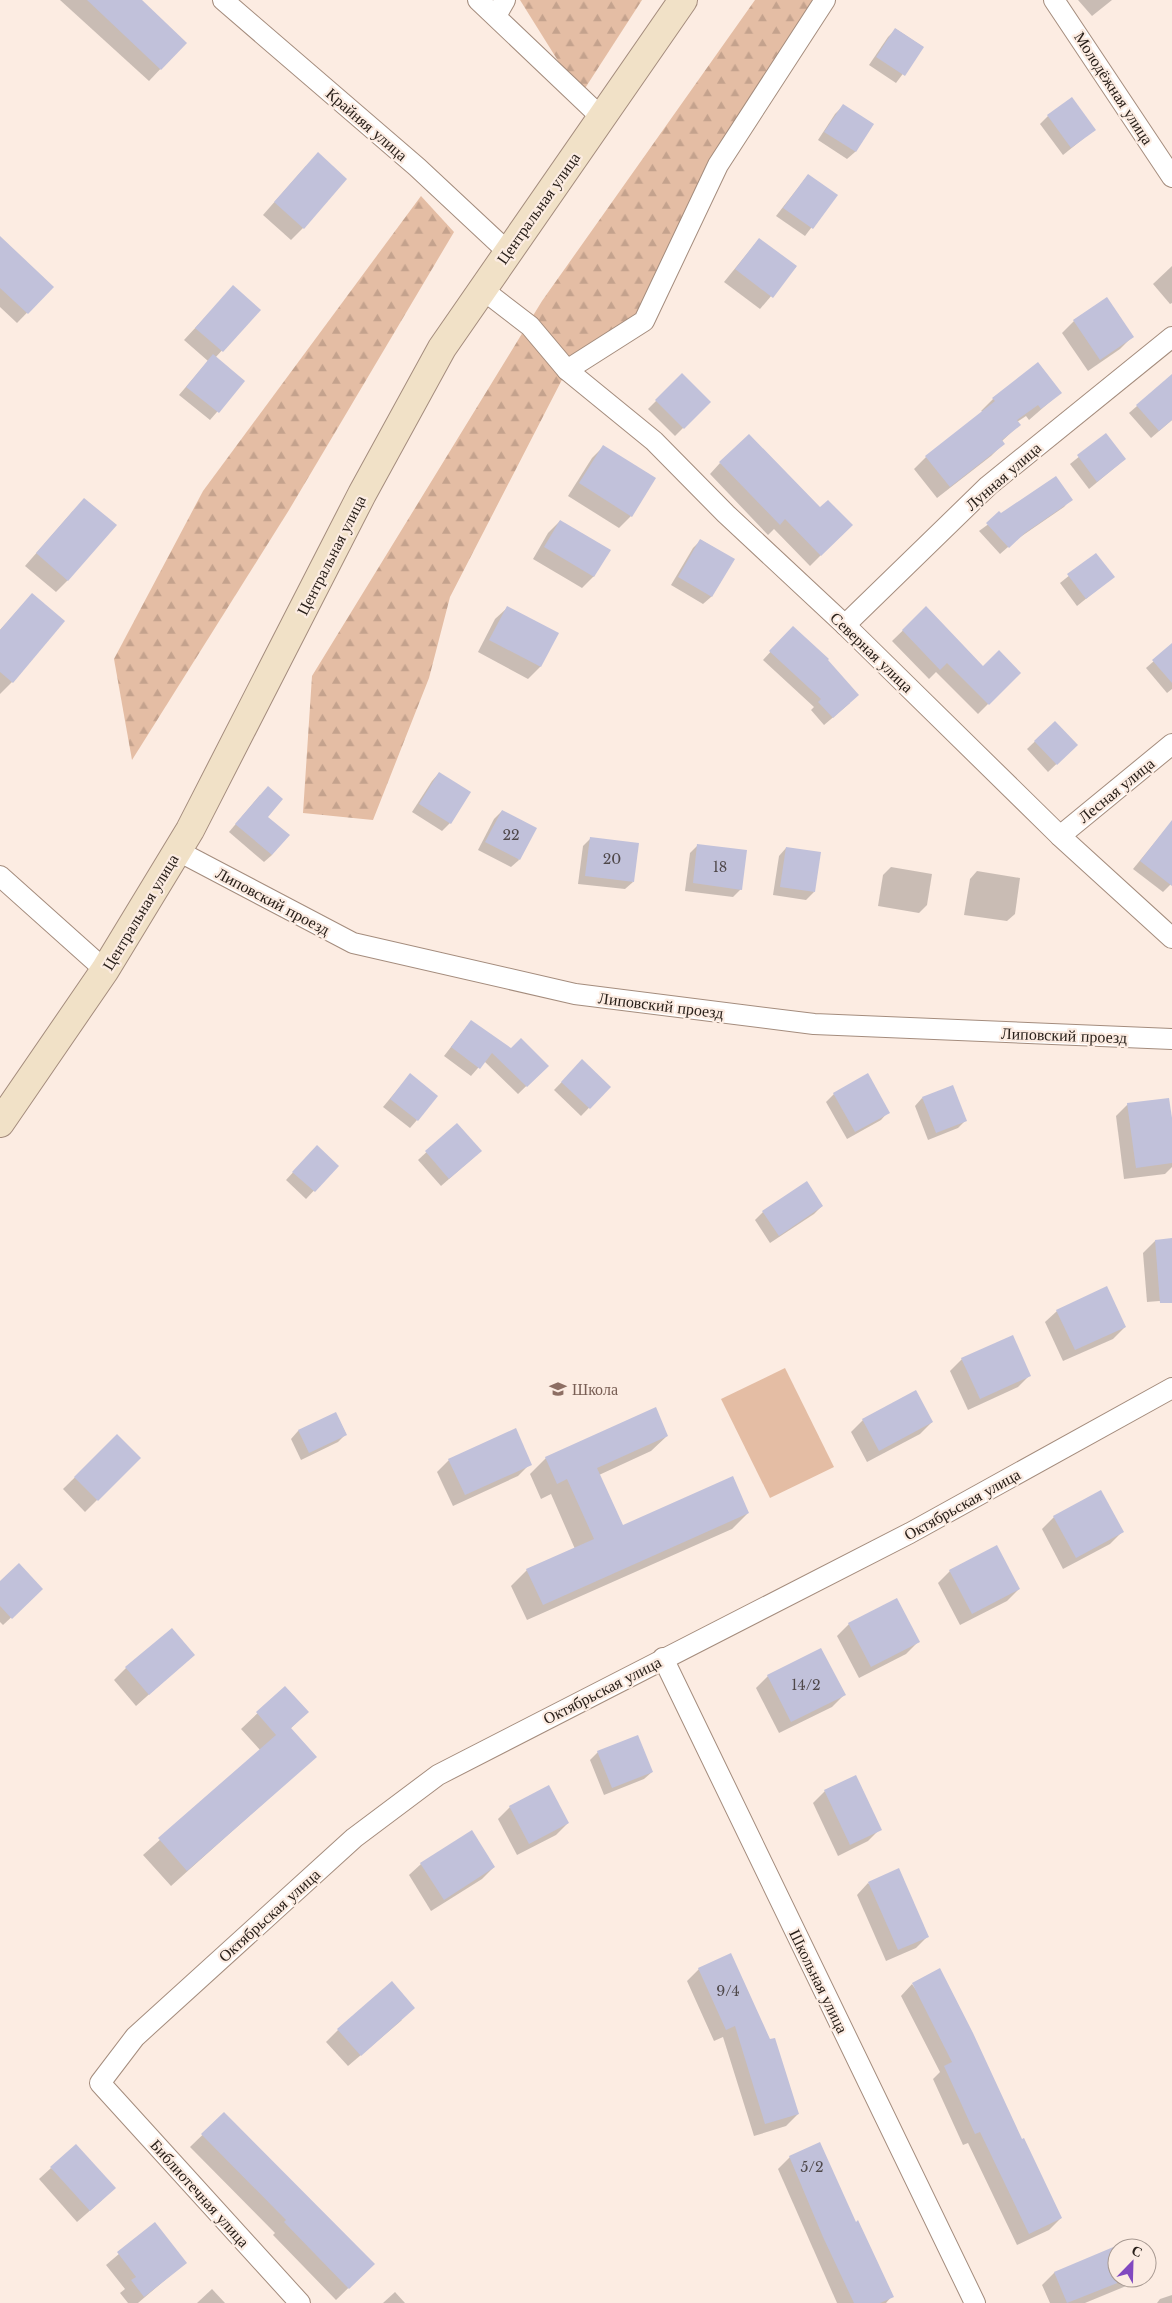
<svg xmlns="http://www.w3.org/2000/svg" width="1172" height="2303" font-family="'Libre Baskerville',serif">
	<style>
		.green { fill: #e4bda4 }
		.forest { fill: url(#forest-firs) }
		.shadow { fill: #0003 }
		.building { fill: #c1c1da }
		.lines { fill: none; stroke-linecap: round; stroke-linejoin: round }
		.minor-casing { stroke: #a48c7d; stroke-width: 22 }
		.secondary-casing { stroke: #a48c7d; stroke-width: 30 }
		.minor { stroke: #fff; stroke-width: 20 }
		.secondary { stroke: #f1e1c7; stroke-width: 28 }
		.labels { text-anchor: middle; stroke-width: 4.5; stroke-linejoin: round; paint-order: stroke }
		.number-label { font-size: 14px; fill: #4f484a }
		.street-label { font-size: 16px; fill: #29201a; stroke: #fcece2 }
		.education-label { font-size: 16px; fill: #785e54; stroke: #fcece2; text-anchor: start }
	</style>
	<defs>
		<pattern id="forest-firs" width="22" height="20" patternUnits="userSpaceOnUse" patternTransform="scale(1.25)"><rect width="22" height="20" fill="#e4bda4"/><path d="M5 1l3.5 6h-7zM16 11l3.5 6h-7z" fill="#c4a28d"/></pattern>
	</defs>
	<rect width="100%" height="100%" fill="#fcece2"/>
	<path class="green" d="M785,1368L834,1467L770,1498L721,1399Z"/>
	<g class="forest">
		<path d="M520,0H642L580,96Z"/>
		<path d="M755,0H819L644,321L567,370L450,597L429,678L373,820L303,813L312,676L542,301Z"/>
		<path d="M421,196L454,232L289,510L132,760L114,659L203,491Z"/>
	</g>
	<g class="shadow">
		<path d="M60,0H139L185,43L149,81Z"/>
		<path d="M1078,0H1112L1092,16Z"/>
		<path d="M896,29L923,47L896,83L869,65L888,37Z"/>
		<path d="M843,106L872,125L855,152L847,159L818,140L835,114Z"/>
		<path d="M1048,116L1094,130L1063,155L1040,124Z"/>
		<path d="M306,166L303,228L291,240L263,215Z"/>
		<path d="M808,175L836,195L805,236L776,216Z"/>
		<path d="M759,239L796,267L760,309L724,282Z"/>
		<path d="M0,240L52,287L17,323L0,307Z"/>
		<path d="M1172,266V303L1170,304L1153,284Z"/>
		<path d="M222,299L259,310L215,358L244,381L210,420L179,395L208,361L184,340Z"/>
		<path d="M1074,321L1132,337L1120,349L1088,371L1062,333Z"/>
		<path d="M682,375L709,402L675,436L648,409Z"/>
		<path d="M1172,386V420L1151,438L1129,413L1137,406Z"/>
		<path d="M1060,393L1029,420L1026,416L1017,422L1019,425L1001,442L1003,444L991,456L937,498L914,469L926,457L983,412L981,411L993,399Z"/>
		<path d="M1106,435L1125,459L1089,489L1070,464Z"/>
		<path d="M604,446L631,516L619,528L568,496L592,458Z"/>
		<path d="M720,463L851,525L810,566L774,529L768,535L710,474Z"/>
		<path d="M1071,499L1064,507L1016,540L1000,554L979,531L1001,515Z"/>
		<path d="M73,511L68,580L56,592L25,566Z"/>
		<path d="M560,521L594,576L582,588L533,559L548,533Z"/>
		<path d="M701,540L733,559L711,597L703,604L671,585L693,548Z"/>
		<path d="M1096,554L1113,577L1077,606L1060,583Z"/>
		<path d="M32,594L12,682L0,694V630Z"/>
		<path d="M507,608L557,634L540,667L528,679L478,652L495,619Z"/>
		<path d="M926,608L983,668L1019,673L978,714L936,672L929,679L892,641Z"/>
		<path d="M786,635L827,660L850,703L824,725L811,710L814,707L763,660Z"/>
		<path d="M1172,645V689L1167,693L1146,668Z"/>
		<path d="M1055,722L1069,752L1048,772L1027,749Z"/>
		<path d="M439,773L450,823L442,831L412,812L432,781Z"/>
		<path d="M260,795L272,855L264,862L229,832Z"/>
		<path d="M502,811L519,860L511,867L478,850L494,819Z"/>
		<path d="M1165,830L1172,836V883L1163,892L1133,869Z"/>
		<path d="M591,838L633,882L625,889L578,884L583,846Z"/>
		<path d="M698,845L741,889L733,897L685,891L690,853Z"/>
		<path d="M786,848L814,892L806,900L773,895L779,856Z"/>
		<path d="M891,867L932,874L927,905L919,913L878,906L883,875Z"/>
		<path d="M977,871L1020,878L1015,914L1007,921L964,915L970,879Z"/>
		<path d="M471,1021L511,1050L547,1066L518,1094L484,1061L471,1076L444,1056Z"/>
		<path d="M582,1061L609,1087L581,1116L554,1090Z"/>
		<path d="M403,1083L417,1120L410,1128L383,1107Z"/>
		<path d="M834,1094L888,1112L881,1120L847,1139L826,1102Z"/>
		<path d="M922,1098L966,1120L958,1128L928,1140L915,1106Z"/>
		<path d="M1128,1104L1172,1127V1167L1165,1174L1124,1179L1116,1116Z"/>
		<path d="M457,1124L473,1158L441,1186L418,1160Z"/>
		<path d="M309,1155L337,1166L306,1199L286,1180Z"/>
		<path d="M822,1206L814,1214L770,1243L755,1220L763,1212Z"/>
		<path d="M1172,1240V1300L1147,1302L1143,1253L1155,1241Z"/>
		<path d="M1057,1311L1125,1327L1113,1339L1063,1361L1045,1322Z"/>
		<path d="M962,1359L1030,1375L1018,1387L968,1410L950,1371Z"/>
		<path d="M336,1414L346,1434L338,1442L301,1460L291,1439L298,1431Z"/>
		<path d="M863,1420L932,1422L920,1434L867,1462L851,1432Z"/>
		<path d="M117,1436L139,1458L85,1512L63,1489Z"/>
		<path d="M667,1436L651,1451L599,1475L622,1527L748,1513L732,1529L527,1620L511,1586L527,1570L575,1549L551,1494L541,1499L530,1474L546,1458Z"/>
		<path d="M449,1460L530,1464L518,1476L453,1506L437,1472Z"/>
		<path d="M1054,1517L1122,1532L1110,1544L1063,1569L1042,1529Z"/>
		<path d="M950,1571L1019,1589L1007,1601L960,1625L938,1583Z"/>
		<path d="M0,1583L42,1589L3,1625L0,1622Z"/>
		<path d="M849,1624L918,1642L906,1654L859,1678L837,1636Z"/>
		<path d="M193,1655L136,1706L114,1680L126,1668Z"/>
		<path d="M768,1676L844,1695L832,1707L779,1733L756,1688Z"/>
		<path d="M285,1687L307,1712L290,1729L315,1757L171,1886L143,1855L260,1750L241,1729Z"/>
		<path d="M598,1752L652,1772L644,1779L604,1795L590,1760Z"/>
		<path d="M825,1791L880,1829L868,1841L838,1856L813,1803Z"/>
		<path d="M510,1807L568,1823L556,1835L517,1855L498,1819Z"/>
		<path d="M421,1864L494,1867L482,1879L431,1911L409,1875Z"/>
		<path d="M868,1883L928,1936L916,1948L886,1961L857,1895Z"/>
		<path d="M699,1969L798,2114L786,2126L754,2136L723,2037L714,2041L687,1981Z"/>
		<path d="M912,1984L1021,2141L1061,2218L1049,2230L1017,2245L968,2143L963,2145L933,2079L940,2072L901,1996Z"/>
		<path d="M402,2020L348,2066L326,2042L338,2030Z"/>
		<path d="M224,2114L373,2264L336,2300L273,2235L275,2233L190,2147Z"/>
		<path d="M790,2157L855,2223L892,2296L886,2303H837L778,2169Z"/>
		<path d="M51,2168L102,2200L77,2222L39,2179Z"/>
		<path d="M154,2224L185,2263L138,2303H128L120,2293L125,2289L106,2265Z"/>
		<path d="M1130,2241L1132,2248H1117V2278H1136L1131,2284L1085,2303H1050L1042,2285L1054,2273Z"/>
		<path d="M212,2289L225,2303H197Z"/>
		<path d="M395,2292L405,2303H383Z"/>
		<path d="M1172,2295V2303H1157L1160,2299Z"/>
	</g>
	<g class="building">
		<path d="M87,0H142L187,43L161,70Z"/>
		<path d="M895,28L924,47L905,76L876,57Z"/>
		<path d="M1072,97L1096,130L1071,148L1047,115Z"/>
		<path d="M843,104L874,124L856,152L824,132Z"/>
		<path d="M318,152L347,179L304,229L274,202Z"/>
		<path d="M808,174L838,195L813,229L783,208Z"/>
		<path d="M0,236L54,287L28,314L0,288Z"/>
		<path d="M759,238L797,266L773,298L735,269Z"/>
		<path d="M233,285L261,310L223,352L195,328Z"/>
		<path d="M1107,297L1134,337L1100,360L1073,320Z"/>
		<path d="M213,354L245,381L219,413L186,387Z"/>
		<path d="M1038,362L1062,393L1041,409L1038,405L1017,420L1021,425L1002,440L1005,444L950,487L925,456L995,401L992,398Z"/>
		<path d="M682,373L711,402L684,429L655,400Z"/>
		<path d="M1172,374V420L1159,431L1136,405Z"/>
		<path d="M1106,433L1126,459L1097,482L1077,455Z"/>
		<path d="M749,434L820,507L828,500L853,525L821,556L785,519L780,525L719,462Z"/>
		<path d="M603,445L656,478L632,517L579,483Z"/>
		<path d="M1056,476L1073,500L1025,533L1009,548L986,523L999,511L1001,513Z"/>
		<path d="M84,498L117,525L68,581L36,553Z"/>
		<path d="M560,520L611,550L594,577L544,547Z"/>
		<path d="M700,539L735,559L712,597L678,577Z"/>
		<path d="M1096,553L1115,577L1086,599L1067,574Z"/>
		<path d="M32,593L65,621L13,683L0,672V630Z"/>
		<path d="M507,606L559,633L541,667L489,640Z"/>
		<path d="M926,606L983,666L999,650L1021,673L989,705L947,663L940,670L902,630Z"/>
		<path d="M793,626L829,659L828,660L859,695L833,718L818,702L821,699L769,651Z"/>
		<path d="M1172,643V683L1152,660Z"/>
		<path d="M1055,721L1078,745L1057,765L1034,741Z"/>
		<path d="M439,772L471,792L451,824L419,804Z"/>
		<path d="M268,786L283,799L268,817L290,835L272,855L235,824Z"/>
		<path d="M502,810L537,828L520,860L485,842Z"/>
		<path d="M1172,820V886L1140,861Z"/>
		<path d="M590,837L639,843L634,882L585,876Z"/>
		<path d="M697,844L747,850L742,890L693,883Z"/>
		<path d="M786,847L821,852L815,892L780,887Z"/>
		<path d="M471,1020L511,1048L521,1038L549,1066L527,1087L492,1053L480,1069L451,1047Z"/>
		<path d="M582,1059L611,1087L590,1109L561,1082Z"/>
		<path d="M410,1073L438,1096L418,1121L390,1099Z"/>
		<path d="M868,1073L890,1113L855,1132L833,1093Z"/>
		<path d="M953,1085L967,1121L936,1133L922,1097Z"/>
		<path d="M1169,1098L1172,1118V1163L1136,1168L1127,1103Z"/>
		<path d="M457,1123L482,1151L449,1179L425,1151Z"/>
		<path d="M317,1145L339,1166L315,1192L292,1172Z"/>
		<path d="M807,1181L823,1206L779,1236L762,1211Z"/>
		<path d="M1172,1238V1303H1160L1155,1240Z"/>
		<path d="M1107,1286L1126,1327L1075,1350L1056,1310Z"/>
		<path d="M1013,1335L1031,1376L980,1399L961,1358Z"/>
		<path d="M916,1390L933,1422L879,1451L862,1419Z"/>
		<path d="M656,1407L668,1436L597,1468L623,1525L733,1476L749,1513L543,1605L526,1569L594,1539L567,1479L557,1484L545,1457Z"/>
		<path d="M336,1412L347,1435L309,1453L298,1430Z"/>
		<path d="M516,1428L532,1465L465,1495L448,1459Z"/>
		<path d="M117,1434L141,1458L98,1501L74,1477Z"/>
		<path d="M1101,1490L1124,1532L1076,1558L1053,1516Z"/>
		<path d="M997,1545L1020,1589L972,1614L949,1570Z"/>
		<path d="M19,1563L43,1589L12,1619L0,1606V1581Z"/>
		<path d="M897,1598L920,1642L871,1667L848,1623Z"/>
		<path d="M172,1628L195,1655L149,1695L125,1667Z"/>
		<path d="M821,1648L846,1695L791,1722L767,1675Z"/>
		<path d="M285,1686L309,1712L291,1728L317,1757L187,1871L158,1838L276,1735L256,1712Z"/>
		<path d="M638,1735L653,1772L612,1788L597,1751Z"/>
		<path d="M856,1775L882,1830L850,1845L824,1790Z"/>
		<path d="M549,1785L569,1823L529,1844L509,1806Z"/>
		<path d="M472,1830L495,1867L444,1900L420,1863Z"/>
		<path d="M899,1868L929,1937L898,1950L868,1882Z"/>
		<path d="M731,1953L770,2039L775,2038L799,2114L765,2124L735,2026L726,2030L698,1968Z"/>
		<path d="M940,1968L973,2033L1022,2139L1024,2138L1062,2218L1029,2234L980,2132L975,2134L944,2066L952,2062L912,1983Z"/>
		<path d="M392,1981L415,2008L361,2056L337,2029Z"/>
		<path d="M224,2112L375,2264L349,2289L284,2222L286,2220L201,2134Z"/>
		<path d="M820,2142L856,2222L858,2220L894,2297L880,2303H854L823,2237L789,2156Z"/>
		<path d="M76,2144L116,2188L90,2211L50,2167Z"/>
		<path d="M155,2222L187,2263L144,2297L131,2280L136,2277L117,2252Z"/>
		<path d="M1130,2240L1134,2248H1117V2278H1130L1067,2303L1054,2272Z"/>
	</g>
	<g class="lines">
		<g class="minor-casing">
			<g id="minor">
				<path d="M223,0L417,167L508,252"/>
				<path d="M478,0L601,117"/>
				<path d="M1054,0L1172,177"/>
				<path d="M496,16L505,0"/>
				<path d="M482,289L530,326L567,370L654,441L726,514L845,625L1060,836L1172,938"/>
				<path d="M567,370L644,321L718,165L825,0"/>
				<path d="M845,625L988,486L1172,337"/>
				<path d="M1060,836L1172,744"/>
				<path d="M178,851L353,943L575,994L814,1024L1172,1039"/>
				<path d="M0,876L105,970"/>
				<path d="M663,1658L975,2303"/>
				<path d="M300,2303L100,2083L135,2037L354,1838L438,1775L910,1533L1172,1388"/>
			</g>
		</g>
		<g class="secondary-casing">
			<path id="secondary" d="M0,1123L105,970L190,830L362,494L442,348L683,0"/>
		</g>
		<use href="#minor" class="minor"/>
		<use href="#secondary" class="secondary"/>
	</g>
	<defs>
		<g id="school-bare" transform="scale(1.35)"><path d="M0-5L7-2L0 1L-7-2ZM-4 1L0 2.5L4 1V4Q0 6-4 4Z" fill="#8d6e63" stroke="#fcece2" stroke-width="2.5" paint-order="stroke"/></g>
	</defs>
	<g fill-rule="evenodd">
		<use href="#school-bare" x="558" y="1389"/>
	</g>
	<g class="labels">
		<g class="number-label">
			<text x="511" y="840">22</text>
			<text x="612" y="864">20</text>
			<text x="720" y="872">18</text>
			<text x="806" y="1690">14/2</text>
			<text x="728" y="1996">9/4</text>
			<text x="812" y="2172">5/2</text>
		</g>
		<g class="street-label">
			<text transform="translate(1114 88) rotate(57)" y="6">Молодёжная улица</text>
			<text transform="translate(367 124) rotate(41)" y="6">Крайняя улица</text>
			<text transform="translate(538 208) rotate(-55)" y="6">Центральная улица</text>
			<text transform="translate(1003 476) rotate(-41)" y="6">Лунная улица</text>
			<text transform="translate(331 555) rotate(-63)" y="6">Центральная улица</text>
			<text transform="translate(872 652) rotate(44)" y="6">Северная улица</text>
			<text transform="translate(1116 790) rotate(-39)" y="6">Лесная улица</text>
			<text transform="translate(273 901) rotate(28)" y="6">Липовский проезд</text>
			<text transform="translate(140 912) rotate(-59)" y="6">Центральная улица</text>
			<text transform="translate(661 1005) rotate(7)" y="6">Липовский проезд</text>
			<text transform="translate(1064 1035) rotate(2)" y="6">Липовский проезд</text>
			<text transform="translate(962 1504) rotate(-29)" y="6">Октябрьская улица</text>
			<text transform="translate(602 1690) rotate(-27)" y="6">Октябрьская улица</text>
			<text transform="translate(269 1915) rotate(-42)" y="6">Октябрьская улица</text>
			<text transform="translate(819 1981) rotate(64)" y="6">Школьная улица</text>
			<text transform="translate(200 2193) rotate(48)" y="6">Библиотечная улица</text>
		</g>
		<g class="education-label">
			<text x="572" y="1395">Школа</text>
		</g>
	</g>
	<g transform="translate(1132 2263) rotate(23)"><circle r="24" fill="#fcece2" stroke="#a89a92"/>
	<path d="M0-4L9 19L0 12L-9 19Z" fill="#8149c0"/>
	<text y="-8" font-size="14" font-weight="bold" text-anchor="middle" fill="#29201a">С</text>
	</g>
</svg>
